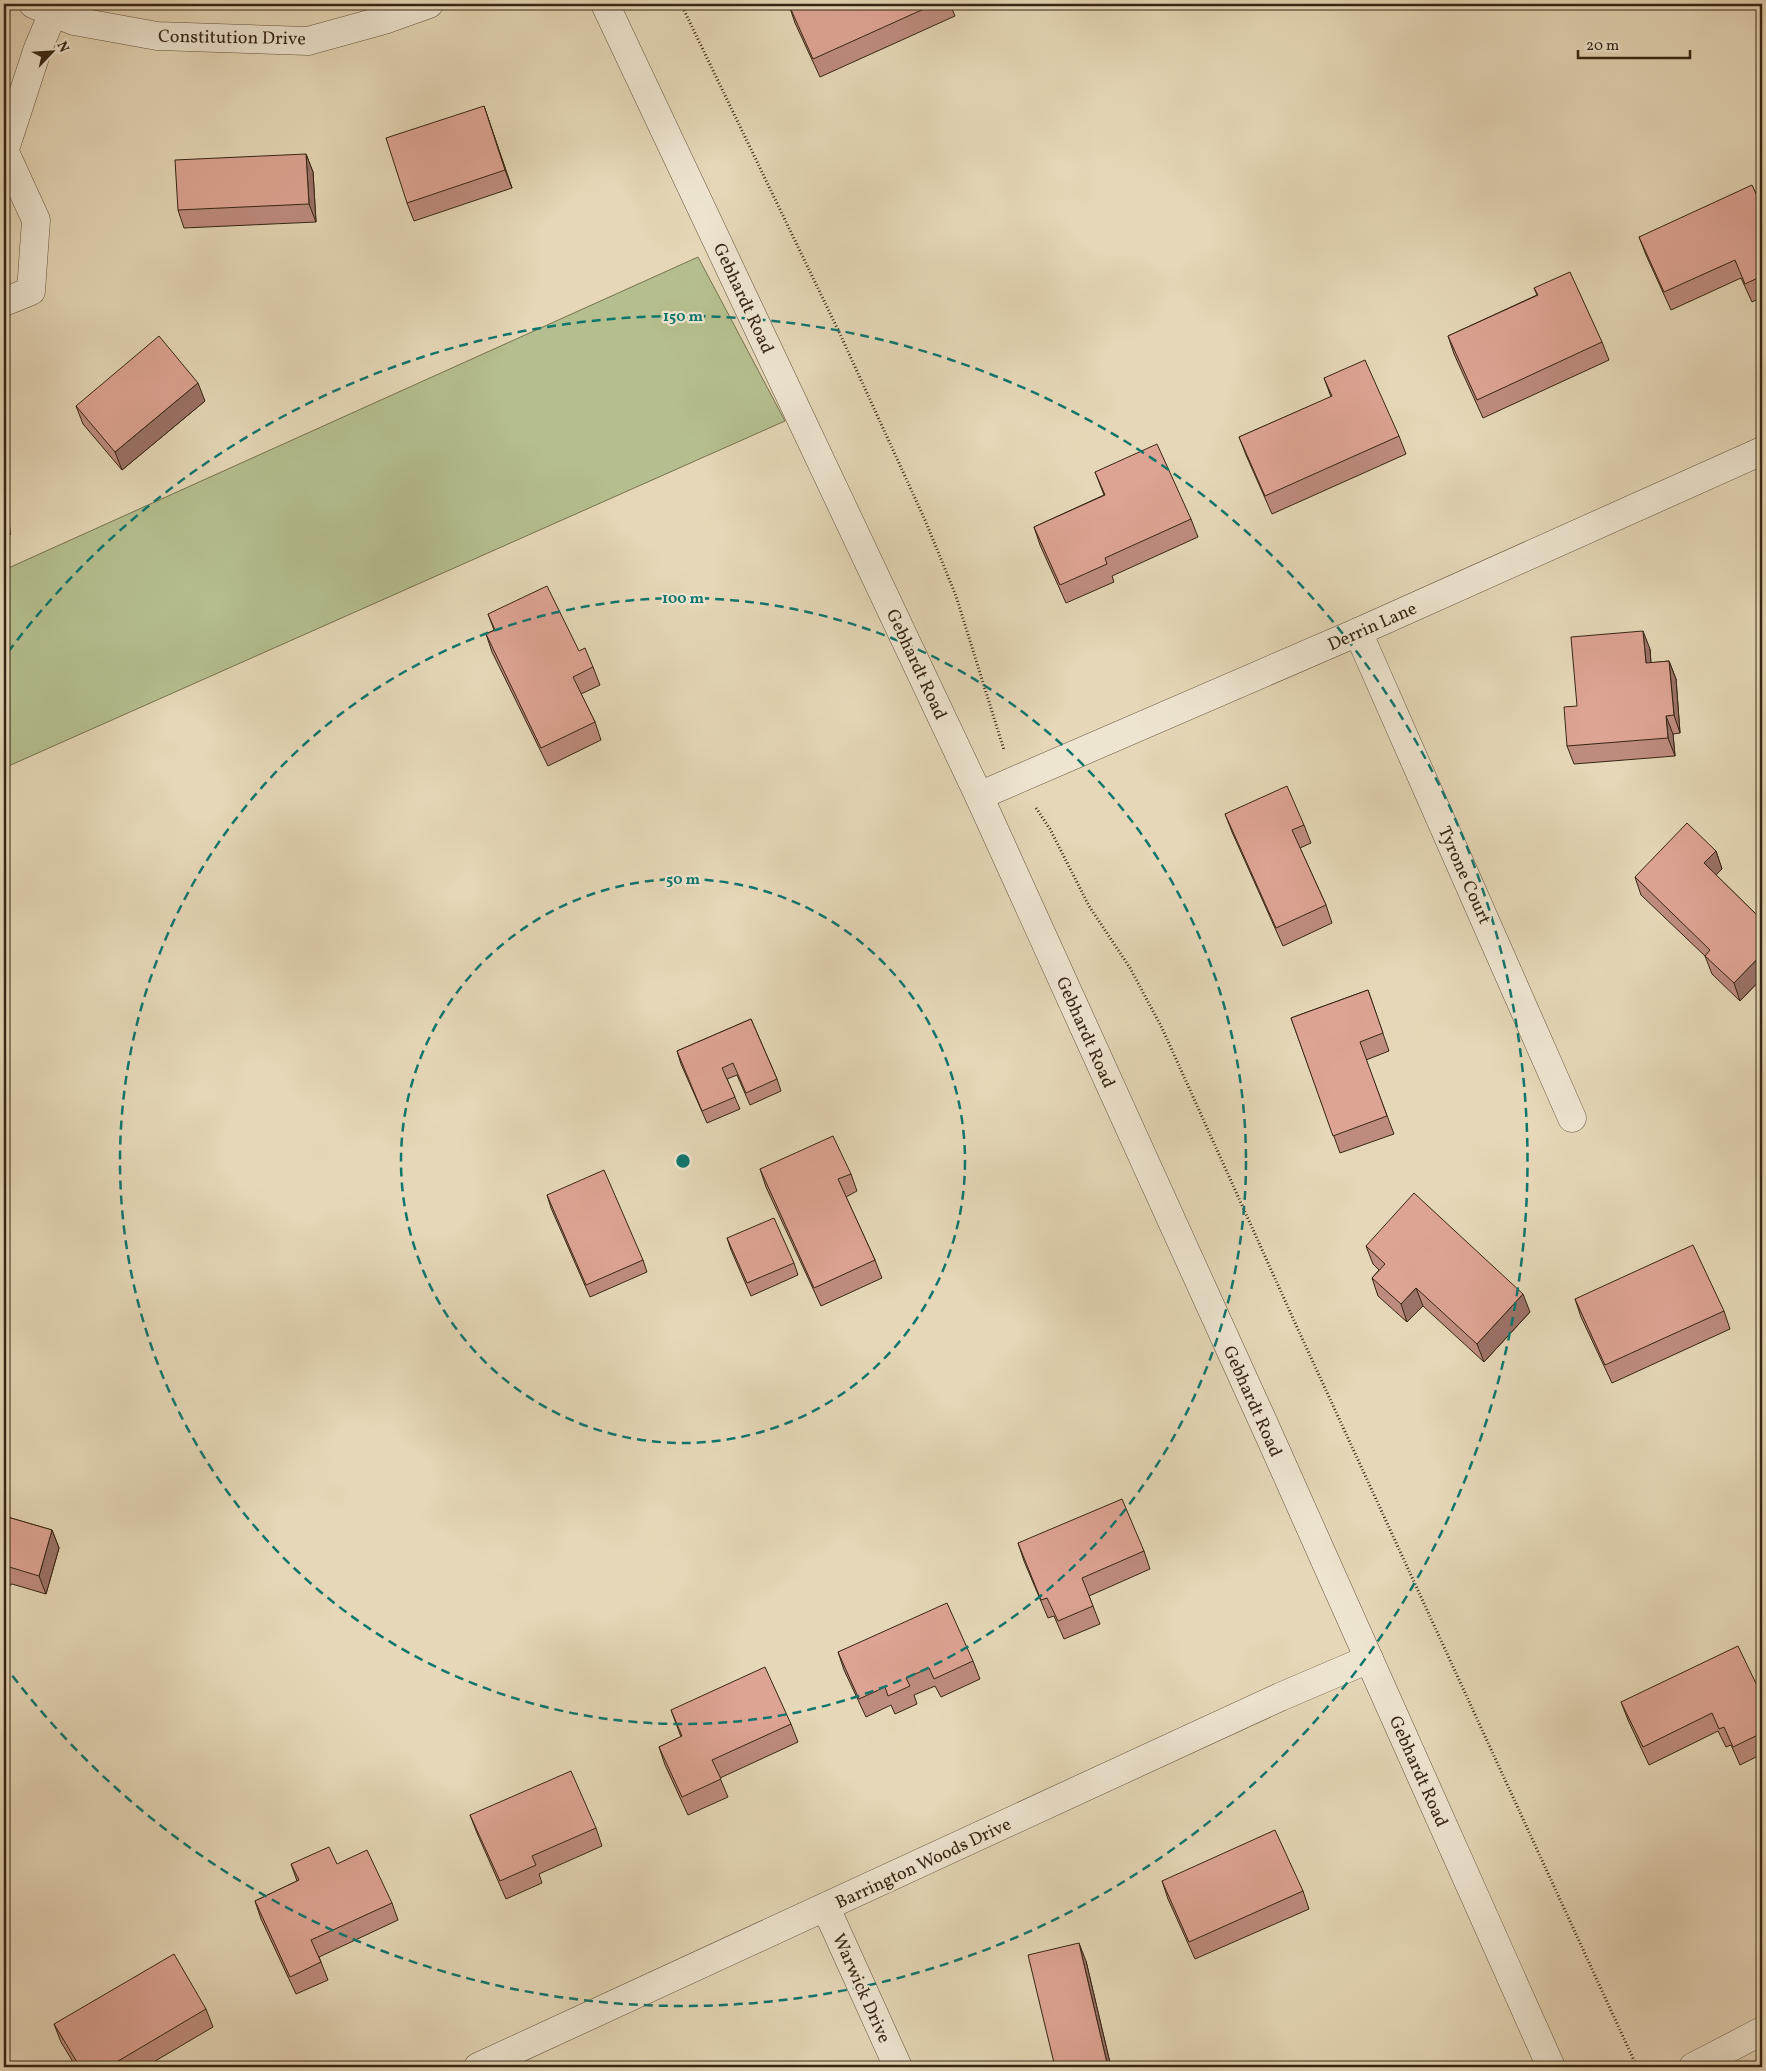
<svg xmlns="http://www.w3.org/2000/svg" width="1766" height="2071" font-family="Vollkorn,serif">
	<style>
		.green { fill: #b5be8e; stroke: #767250 }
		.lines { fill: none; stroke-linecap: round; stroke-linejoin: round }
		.minor-casing { stroke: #62523c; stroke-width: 29 }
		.tertiary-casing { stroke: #62523c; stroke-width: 29 }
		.path { stroke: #362613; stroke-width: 3; stroke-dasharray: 1 2.5; stroke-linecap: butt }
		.minor { stroke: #eee5d0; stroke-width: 28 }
		.tertiary { stroke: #eee5d0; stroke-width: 28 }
		.wall { fill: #be8c7e; stroke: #362613 }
		.shaded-wall { fill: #9b7267; stroke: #362613 }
		.building { fill: #dda393; stroke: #362613 }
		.ring { fill: none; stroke: #0f766e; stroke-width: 2.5; stroke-dasharray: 9 6 }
		.labels { text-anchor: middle; stroke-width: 4.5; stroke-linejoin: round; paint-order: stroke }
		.street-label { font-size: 18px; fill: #362613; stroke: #eee5d0 }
		.centre { fill: #0f766e; stroke: #eee5d0; stroke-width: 2.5 }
		.ring-label { font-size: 15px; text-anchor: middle; font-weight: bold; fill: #0f766e; stroke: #eee5d0; stroke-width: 4.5; stroke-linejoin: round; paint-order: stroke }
	</style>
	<rect width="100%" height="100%" fill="#e5d7b7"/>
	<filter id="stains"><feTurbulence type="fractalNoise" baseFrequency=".004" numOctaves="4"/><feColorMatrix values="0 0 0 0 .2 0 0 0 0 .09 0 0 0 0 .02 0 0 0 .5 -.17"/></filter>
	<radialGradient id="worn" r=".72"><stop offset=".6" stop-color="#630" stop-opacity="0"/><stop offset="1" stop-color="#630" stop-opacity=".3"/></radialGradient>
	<path class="green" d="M698,257L785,421L4,768V570Z"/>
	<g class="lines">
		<g class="minor-casing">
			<g id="minor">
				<path d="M33,4L74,21L157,36L308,41L384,20L429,4"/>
				<path d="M5,149L37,51L53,13"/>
				<path d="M4,150L36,220L31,291L4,302"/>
				<path d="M1358,632L1572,1118"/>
				<path d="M979,796L1358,632L1762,451"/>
				<path d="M826,1908L898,2067"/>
				<path d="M478,2067L1280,1697L1369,1659"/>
				<path d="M1693,2067L1762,2031"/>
			</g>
		</g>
		<g class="tertiary-casing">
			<path id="tertiary" d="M605,4L979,796L1269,1435L1551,2067"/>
		</g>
		<g class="path">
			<path d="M681,4L840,334L925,520L956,596L1004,750"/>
			<path d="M1036,808L1050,829L1089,906L1130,968L1162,1028L1296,1325L1637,2067"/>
		</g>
		<use href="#minor" class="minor"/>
		<use href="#tertiary" class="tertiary"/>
	</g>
	<g class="wall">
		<path d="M792,4H950L955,16L820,77L795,23L789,5Z"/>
		<path d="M484,106L512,188L414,221L407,203Z"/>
		<path d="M306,154L313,172L316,222L184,228L178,210Z"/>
		<path d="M1762,207V297L1752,302L1741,278L1671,310L1646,255L1639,237Z"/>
		<path d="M1534,288L1602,342L1609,360L1483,418L1454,354L1448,336L1537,295Z"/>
		<path d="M1324,378L1399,436L1406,454L1272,514L1246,455L1239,437L1331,397Z"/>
		<path d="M205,401L122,470L83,424L76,406Z"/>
		<path d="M4,440L5,443L10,535L4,536Z"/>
		<path d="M1095,472L1191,519L1198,537L1112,576L1114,582L1066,603L1040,545L1034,527L1104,495Z"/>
		<path d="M488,614L579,651L593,667L600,685L581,694L595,722L601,740L548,766L492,652L486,634L494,630Z"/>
		<path d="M1650,649L1651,663L1669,661L1676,679L1680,733L1673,734L1675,756L1574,764L1567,746L1577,706Z"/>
		<path d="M1225,814L1304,825L1311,843L1300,848L1326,905L1332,923L1283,946L1232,832Z"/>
		<path d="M1716,851L1722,869L1716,875L1762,920V978L1740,1001L1712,974L1705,956L1641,895L1635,877Z"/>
		<path d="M1368,990L1389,1051L1366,1060L1394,1134L1340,1153L1291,1018Z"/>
		<path d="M751,1019L777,1079L781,1091L750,1105L737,1075L727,1079L740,1109L707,1123L681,1064L677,1051Z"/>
		<path d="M1762,1140V1174L1759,1164Z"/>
		<path d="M760,1169L851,1174L857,1191L846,1197L875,1260L882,1278L821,1306L766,1187Z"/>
		<path d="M547,1195L643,1260L647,1272L590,1297L551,1208Z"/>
		<path d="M727,1238L794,1263L798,1275L751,1296L731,1250Z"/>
		<path d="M1366,1246L1530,1312L1484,1362L1423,1306L1407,1322L1378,1296L1372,1278L1379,1270L1373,1264Z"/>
		<path d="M1575,1299L1724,1311L1730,1329L1612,1383L1581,1317Z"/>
		<path d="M4,1516L52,1530L59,1548L46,1594L12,1584L4,1589Z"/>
		<path d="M1018,1543L1144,1551L1150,1569L1089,1596L1100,1624L1064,1639L1054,1616L1048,1618L1024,1561Z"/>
		<path d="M838,1652L973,1661L980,1679L941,1697L935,1686L914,1695L917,1704L895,1714L891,1705L866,1717L844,1670Z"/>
		<path d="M1762,1696V1754L1740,1765L1731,1745L1726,1747L1718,1731L1649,1765L1628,1720L1621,1702Z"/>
		<path d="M671,1710L791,1724L798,1742L720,1778L728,1797L688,1815L665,1765L659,1747L681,1737Z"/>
		<path d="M470,1815L596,1828L602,1846L539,1874L542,1883L506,1899L477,1833Z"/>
		<path d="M291,1864L392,1903L398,1920L319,1957L328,1980L296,1994L261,1919L255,1901L297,1881Z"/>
		<path d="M1162,1881L1303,1891L1309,1909L1195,1959L1168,1899Z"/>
		<path d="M1086,1961L1111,2067H1055Z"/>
		<path d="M206,2009L213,2027L145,2067H76L61,2042L54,2024Z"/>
	</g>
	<g class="shaded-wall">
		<path d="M484,106L490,124L512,188L505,170Z"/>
		<path d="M306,154L313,172L316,222L309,204Z"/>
		<path d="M198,383L205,401L122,470L115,452Z"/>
		<path d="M4,440L5,443L10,535L4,518Z"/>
		<path d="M1643,631L1650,649L1652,681L1646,663Z"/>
		<path d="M1669,661L1676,679L1680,733L1674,715Z"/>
		<path d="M1666,716L1673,734L1675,756L1668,738Z"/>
		<path d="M1716,851L1722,869L1710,881L1704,863Z"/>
		<path d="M1762,954V978L1740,1001L1734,983Z"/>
		<path d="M1416,1288L1423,1306L1407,1322L1401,1304Z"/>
		<path d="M1523,1294L1530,1312L1484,1362L1477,1344Z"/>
		<path d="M52,1530L59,1548L46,1594L39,1576Z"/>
		<path d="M1079,1943L1086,1961L1111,2067H1109L1107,2063Z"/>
	</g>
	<g class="building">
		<path d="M792,4H935L813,59L789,5Z"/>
		<path d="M484,106L505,170L407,203L386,138Z"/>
		<path d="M306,154L309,204L178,210L175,160Z"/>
		<path d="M1752,185L1762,207V276L1745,284L1735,260L1664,292L1639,237Z"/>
		<path d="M1570,272L1602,342L1477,400L1448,336L1538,295L1534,288Z"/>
		<path d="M159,336L198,383L115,452L76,406Z"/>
		<path d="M1365,360L1399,436L1265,496L1239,437L1332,396L1324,378Z"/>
		<path d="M1157,444L1191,519L1105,558L1107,564L1060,585L1034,527L1105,495L1095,472Z"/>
		<path d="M547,586L579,651L585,648L593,667L573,677L595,722L541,748L486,634L495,630L488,614Z"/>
		<path d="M1643,631L1646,663L1669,661L1674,715L1666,716L1668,738L1567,746L1564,707L1577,706L1571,637Z"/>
		<path d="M1287,786L1304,825L1292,830L1326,905L1276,928L1225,814Z"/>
		<path d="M1687,823L1716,851L1704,863L1762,920V954L1734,983L1705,956L1710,950L1635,877Z"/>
		<path d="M1368,990L1383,1033L1360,1042L1387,1116L1333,1136L1291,1018Z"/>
		<path d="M751,1019L777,1079L746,1093L733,1063L722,1068L735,1097L702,1111L677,1051Z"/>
		<path d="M833,1136L851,1174L838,1179L875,1260L814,1288L760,1169Z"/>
		<path d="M1762,1140V1165L1759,1164Z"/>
		<path d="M604,1170L643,1260L586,1285L547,1195Z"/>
		<path d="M1414,1193L1523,1294L1477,1344L1416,1288L1401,1304L1372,1278L1385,1264L1366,1246Z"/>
		<path d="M774,1218L794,1263L747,1283L727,1238Z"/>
		<path d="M1693,1245L1724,1311L1605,1365L1575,1299Z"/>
		<path d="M1122,1499L1144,1551L1082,1578L1093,1606L1058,1621L1047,1598L1041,1600L1018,1543Z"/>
		<path d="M4,1516L52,1530L39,1576L6,1566L4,1567Z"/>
		<path d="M947,1603L973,1661L934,1679L929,1668L906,1678L910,1686L888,1696L885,1687L859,1699L838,1652Z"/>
		<path d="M1738,1646L1762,1696V1733L1733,1747L1724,1727L1719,1729L1712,1713L1643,1747L1621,1702Z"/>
		<path d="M765,1667L791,1724L712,1760L721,1779L682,1797L659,1747L682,1736L671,1710Z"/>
		<path d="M571,1771L596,1828L532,1856L536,1865L500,1881L470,1815Z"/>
		<path d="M1275,1830L1303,1891L1189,1942L1162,1881Z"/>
		<path d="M329,1847L337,1864L367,1850L392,1903L311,1940L321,1962L290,1977L255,1901L299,1880L291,1864Z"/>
		<path d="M1079,1943L1107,2063L1089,2067H1055L1028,1955Z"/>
		<path d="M174,1954L206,2009L108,2067H80L54,2024Z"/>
	</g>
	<g class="ring">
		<circle cx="683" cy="1161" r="282"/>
		<circle cx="683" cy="1161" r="563"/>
		<path d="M8 652A845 845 0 1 1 8 1670"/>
	</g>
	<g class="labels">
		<g class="street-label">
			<text transform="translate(232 37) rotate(1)" y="6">Constitution Drive</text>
			<text transform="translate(744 298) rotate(65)" y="6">Gebhardt Road</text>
			<text transform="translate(1372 626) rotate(-24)" y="6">Derrin Lane</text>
			<text transform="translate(917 664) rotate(65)" y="6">Gebhardt Road</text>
			<text transform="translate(1465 875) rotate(66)" y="6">Tyrone Court</text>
			<text transform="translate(1086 1032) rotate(66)" y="6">Gebhardt Road</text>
			<text transform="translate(1253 1401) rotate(66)" y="6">Gebhardt Road</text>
			<text transform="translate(1419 1771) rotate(66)" y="6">Gebhardt Road</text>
			<text transform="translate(923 1863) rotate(-25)" y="6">Barrington Woods Drive</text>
			<text transform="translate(862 1988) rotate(66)" y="6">Warwick Drive</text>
		</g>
	</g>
	<circle cx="683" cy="1161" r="8" class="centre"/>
	<g class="ring-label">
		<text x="683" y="321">150 m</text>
		<text x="683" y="603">100 m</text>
		<text x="683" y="884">50 m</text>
	</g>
	<rect width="1766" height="2071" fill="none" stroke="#e5d7b7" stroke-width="20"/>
	<rect x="5" y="5" width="1756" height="2061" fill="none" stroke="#362613" stroke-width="2.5"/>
	<rect x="10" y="10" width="1746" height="2051" fill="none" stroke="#362613"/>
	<g transform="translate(52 52) rotate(65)" stroke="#eee5d0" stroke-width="4" paint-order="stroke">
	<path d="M0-4L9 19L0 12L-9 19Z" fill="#362613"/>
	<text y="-8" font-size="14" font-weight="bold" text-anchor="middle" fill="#362613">N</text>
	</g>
	<path d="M1578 50v8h112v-8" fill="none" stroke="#362613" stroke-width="2.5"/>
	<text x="1586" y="50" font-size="15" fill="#362613" stroke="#eee5d0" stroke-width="4" paint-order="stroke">20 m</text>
	<rect width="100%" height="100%" filter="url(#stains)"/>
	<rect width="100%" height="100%" fill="url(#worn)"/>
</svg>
